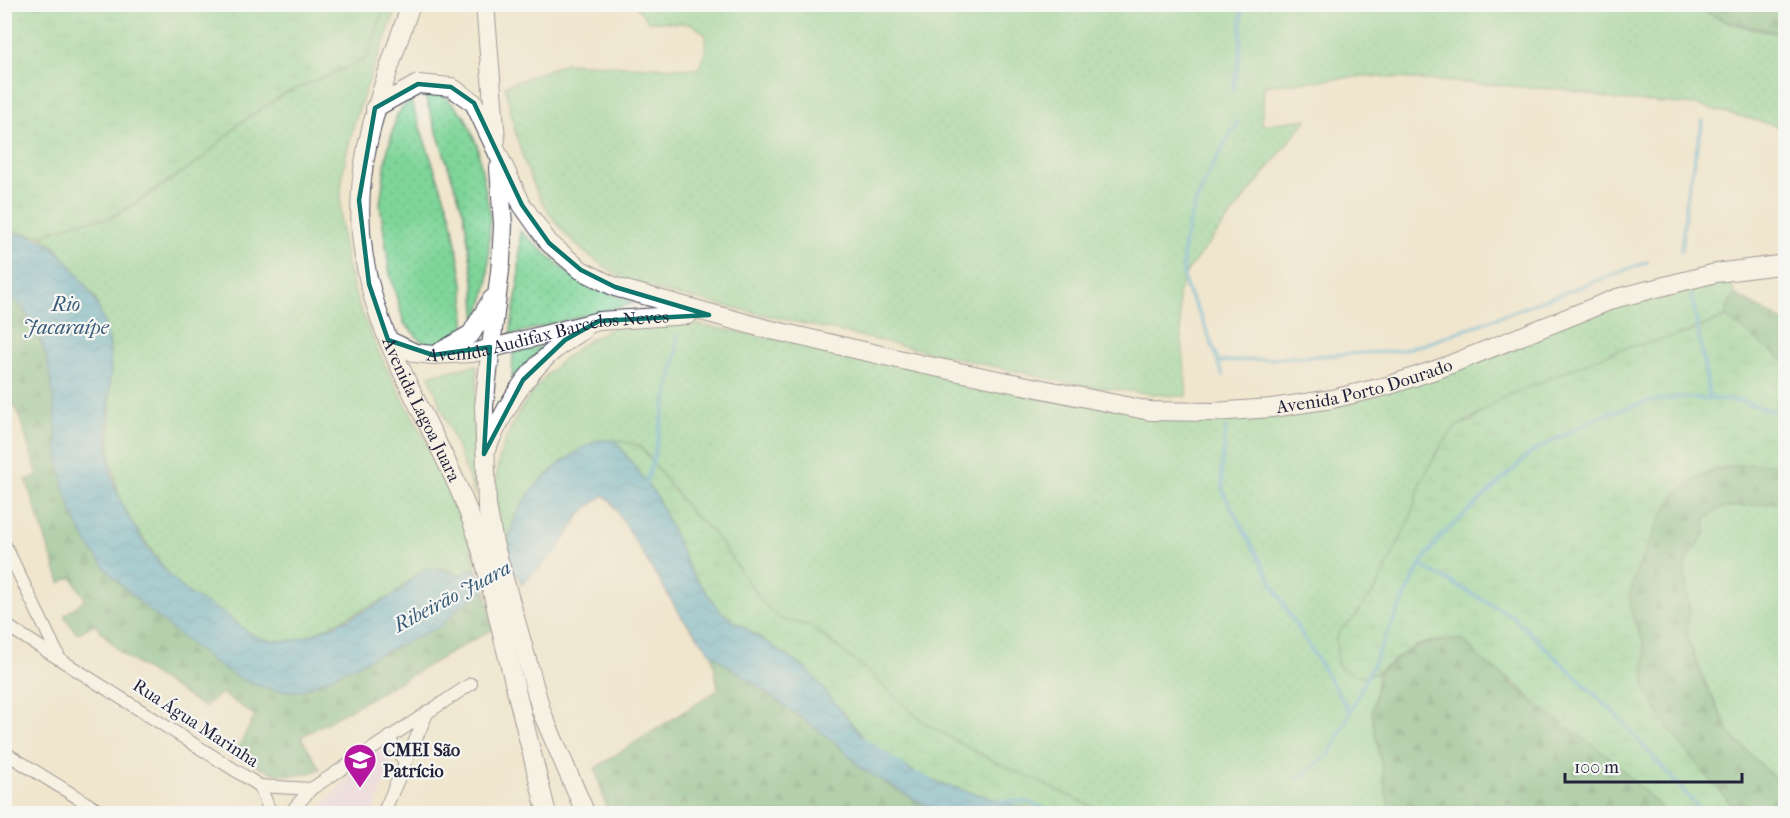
<svg xmlns="http://www.w3.org/2000/svg" width="1790" height="818" font-family="'IM FELL French Canon',serif">
	<style>
		.built { fill: #e8d2ee }
		.grass { fill: url(#grass-dots); stroke: #507c6a; stroke-width: 1.5 }
		.forest { fill: url(#forest-firs); stroke: #446c5e; stroke-width: 1.5 }
		.wetland { fill: url(#wetland-marsh); stroke: #507c6a; stroke-width: 1.5 }
		.water { fill: url(#water-waves); stroke: #3c6887; stroke-width: 1.5 }
		.lines { fill: none; stroke-linecap: round; stroke-linejoin: round }
		.stream { stroke: #56afd3; stroke-width: 4 }
		.minor-casing { stroke: #413f51; stroke-width: 14 }
		.secondary-casing { stroke: #413f51; stroke-width: 20 }
		.minor { stroke: #fff; stroke-width: 12 }
		.secondary { stroke: #fff; stroke-width: 18 }
		.marked { fill: none; stroke: #0f766e; stroke-width: 4.5; stroke-linejoin: round }
		.labels { text-anchor: middle; stroke-width: 4.5; stroke-linejoin: round; paint-order: stroke }
		.street-label { font-size: 18px; fill: #22223b; stroke: #f6f6f2 }
		.poi-label { font-size: 18px; font-weight: bold; fill: #22223b; stroke: #f6f6f2; text-anchor: start }
		.water-label { font-size: 20px; font-style: italic; fill: #375a78; stroke: #f6f6f2 }
	</style>
	<defs>
		<pattern id="grass-dots" width="8" height="8" patternUnits="userSpaceOnUse" patternTransform="scale(1.5)"><rect width="8" height="8" fill="#7fd599"/><path d="M2 2h.1M6 6h.1" fill="none" stroke="#6db785" stroke-width="1.8" stroke-linecap="round"/></pattern>
		<pattern id="forest-firs" width="22" height="20" patternUnits="userSpaceOnUse" patternTransform="scale(1.5)"><rect width="22" height="20" fill="#67b681"/><path d="M5 1l3.5 6h-7zM16 11l3.5 6h-7z" fill="#54946b"/></pattern>
		<pattern id="wetland-marsh" width="20" height="14" patternUnits="userSpaceOnUse" patternTransform="scale(1.5)"><rect width="20" height="14" fill="#7fd599"/><path d="M1 5h8M5 5V1M11 12h8M15 12V8" fill="none" stroke="#6db785"/></pattern>
		<pattern id="water-waves" width="16" height="10" patternUnits="userSpaceOnUse" patternTransform="scale(1.5)"><rect width="16" height="10" fill="#56afd3"/><path d="M0 5q4-4 8 0t8 0" fill="none" stroke="#478eac"/></pattern>
	</defs>
	<rect width="100%" height="100%" fill="#f6f6f2"/>
	<filter id="ink" filterUnits="userSpaceOnUse"><feTurbulence type="fractalNoise" baseFrequency=".0167" numOctaves="2"/><feDisplacementMap in="SourceGraphic" scale="12" xChannelSelector="R" yChannelSelector="G"/><feConvolveMatrix kernelMatrix="1 2 1 2 8 2 1 2 1" color-interpolation-filters="sRGB"/></filter>
	<filter id="wash" filterUnits="userSpaceOnUse"><feTurbulence type="fractalNoise" baseFrequency=".008" numOctaves="4" result="noise"/><feDisplacementMap in="SourceGraphic" scale="24" xChannelSelector="R" yChannelSelector="G"/><feGaussianBlur stdDeviation="1.35" result="paint"/><feColorMatrix in="noise" values="0 0 0 0 0 0 0 0 0 0 0 0 0 0 0 0 0 1.4 0 .05"/><feComposite in="paint" operator="in"/></filter>
	<g filter="url(#wash)">
		<rect width="100%" height="100%" fill="#f0e6cd"/>
		<path class="built" d="M378,752H385L393,759L373,813L314,814L371,754Z"/>
		<g class="grass">
			<path d="M634,4H1649C1664,11 1679,4 1695,8C1707,11 1718,19 1730,23C1748,29 1767,32 1786,34L1785,128L1696,105L1618,100L1567,90L1365,76L1264,86L1262,125L1307,119L1187,271L1178,294L1187,396H1171L1077,385L680,296C664,291 646,289 631,283C622,279 615,273 607,268C538,226 520,161 505,86L566,63L698,69L705,52L706,35L692,24L648,21Z"/>
			<path d="M385,5H398C379,57 351,118 343,173C325,295 409,398 458,502C467,522 471,547 476,568L458,575L442,568L419,572L392,596L306,637L289,641H272L255,636L191,595L172,579L131,521L120,500L110,456V344L95,297L54,245L39,236L81,221L109,219L131,207L199,161L241,122L282,95L361,61L367,57Z"/>
			<path d="M443,94L465,117L477,145L490,214L488,283L477,325L474,282L464,214L425,96Z"/>
			<path d="M410,99L451,216L463,283L466,339L443,348L422,342L404,323L390,274L380,204L387,153L397,115Z"/>
			<path d="M520,231L573,277L634,303L510,335L519,279Z"/>
			<path d="M1728,279L1736,295L1730,301L1725,317L1485,411L1457,426L1440,447L1421,482L1410,519L1376,589L1352,620L1342,628L1361,677L1379,673L1372,714L1390,813H1106L979,754L921,721L864,668L810,625L782,620L763,603L712,531L693,515L640,446L615,440L515,515L508,552C504,536 497,519 496,503C488,430 553,349 619,326C636,321 657,322 674,320L1170,413L1335,402L1617,304Z"/>
			<path d="M545,345L512,379L513,353Z"/>
			<path d="M477,365L474,471L476,497L429,375Z"/>
			<path d="M1781,502L1786,519L1785,789L1731,735L1701,673L1686,634L1690,611L1685,575L1686,562L1705,534L1706,519L1721,508Z"/>
		</g>
		<g class="forest">
			<path d="M1649,5H1785V34L1731,23L1696,8L1681,6L1658,9Z"/>
			<path d="M5,293C63,332 53,433 66,494L303,690L441,626L456,610L486,589L493,629L301,737L320,769C286,783 263,773 236,751L255,716L221,693L204,707L123,655L94,624L77,634L64,616L85,599L72,577L60,583L26,480L38,475L17,410L5,396Z"/>
			<path d="M1736,295L1785,322V362L1725,317L1730,301Z"/>
			<path d="M1754,463L1785,464V519L1780,502L1721,508L1706,519L1705,534L1686,562L1685,575L1690,611L1686,634L1700,673L1731,735L1785,789V813H1739C1708,777 1665,733 1646,690C1642,678 1646,661 1644,649C1643,634 1632,621 1630,606C1628,588 1637,570 1644,553C1670,489 1684,472 1754,463Z"/>
			<path d="M1463,639C1524,705 1610,743 1667,813H1390L1372,714L1379,673C1413,645 1420,642 1463,639Z"/>
			<path d="M712,654L835,742L862,769L938,813H608L595,768L718,690Z"/>
		</g>
		<g class="wetland">
			<path d="M4,5H385L367,57L361,61L282,95L241,122L199,161L109,219L81,221L39,236L5,230Z"/>
			<path d="M1725,317L1785,362V464C1703,462 1678,472 1646,550C1638,567 1628,587 1630,606C1632,620 1640,632 1644,645C1647,659 1641,677 1647,690C1667,736 1707,775 1739,813H1667L1608,756L1539,707L1518,686L1484,662L1463,639C1445,640 1429,639 1412,648C1382,664 1374,690 1338,666L1336,639L1342,628L1352,620L1376,589L1410,519L1421,482L1440,447L1457,426L1471,421L1502,398L1618,350L1690,332Z"/>
			<path d="M615,440L640,446L693,515L712,531L763,603L782,620L809,625L864,668L921,721L979,754L1106,813H1040L924,778L871,747L808,670L721,612L691,572L657,497Z"/>
		</g>
		<g class="water">
			<path d="M4,230C46,238 52,241 78,275C137,350 94,399 113,479C122,516 159,570 190,594C201,602 214,607 225,614C235,621 243,630 254,635C264,640 278,642 290,641C313,637 381,605 401,590C410,583 415,571 428,568C439,566 448,572 458,575L476,568L486,589L456,610L441,626L303,690C258,696 223,671 189,643C148,609 104,578 80,530C69,508 62,484 59,460C52,405 57,328 5,293Z"/>
			<path d="M597,440H615L657,497L691,572L721,612L808,670L871,747L924,778L1040,813H938L862,769L835,742L712,654L681,616L612,503L604,495L581,513L558,550L521,585L518,574H512C494,513 548,466 597,440Z"/>
		</g>
		<g class="lines">
			<g class="stream">
				<path d="M1233,89L1240,55L1242,4"/>
				<path d="M1681,250L1688,188L1703,121"/>
				<path d="M1692,296L1710,399"/>
				<path d="M1218,362L1397,351L1426,344L1647,262"/>
				<path d="M1223,376C1217,357 1210,338 1202,319C1198,308 1189,298 1186,286C1171,236 1212,164 1238,122"/>
				<path d="M1226,428L1221,472L1224,494L1288,612L1350,712"/>
				<path d="M645,485L652,465L677,350V335"/>
				<path d="M1420,565L1512,616L1614,713L1704,814"/>
				<path d="M863,739L904,767"/>
				<path d="M916,774L931,780"/>
				<path d="M1298,778L1330,754L1420,565L1441,536L1532,452L1598,417L1646,402L1679,397L1740,401L1786,415"/>
				<path d="M1000,801C1022,800 1034,801 1053,814"/>
			</g>
		</g>
	</g>
	<g filter="url(#ink)">
		<g class="lines">
			<g class="minor-casing">
				<g id="minor">
					<path d="M4,543L59,657"/>
					<path d="M4,624L260,786L311,789L471,684"/>
					<path d="M388,738L405,762"/>
					<path d="M4,752L104,814"/>
					<path d="M260,786L271,814"/>
					<path d="M289,814L311,789"/>
					<path d="M383,814L428,711"/>
				</g>
			</g>
			<g class="secondary-casing">
				<g id="secondary">
					<path id="s1" d="M411,4C367,132 334,209 389,342C412,398 444,450 466,506C484,550 493,597 504,642C518,699 533,756 547,814"/>
					<path d="M485,4L496,140"/>
					<path id="s2" d="M375,108L418,84L451,87L474,103L522,205L549,243L581,270L615,287L763,328L920,364L1150,411L1213,412L1272,408L1332,399L1387,386L1441,368L1617,298L1716,273L1786,264"/>
					<path d="M499,168L503,225L501,262L484,406L487,506L494,543L542,713L586,814"/>
					<path id="s3" d="M388,340L415,353L433,355L472,353L599,321L688,315"/>
					<path d="M440,352L471,334L492,299"/>
					<path d="M487,447C511,396 533,359 583,330"/>
				</g>
			</g>
			<use href="#minor" class="minor"/>
			<use href="#secondary" class="secondary"/>
		</g>
	</g>
	<path d="M0 0H1790V818H0ZM418,84L451,87L474,103L522,205L549,243L581,270L615,287L709,315L599,321L565,340L523,380L484,454L490,347L433,355L388,340L369,284L359,200L375,108Z" fill="#f0e6cd" fill-opacity=".55" fill-rule="evenodd"/>
	<path class="marked" d="M418,84L451,87L474,103L522,205L549,243L581,270L615,287L709,315L599,321L565,340L523,380L484,454L490,347L433,355L388,340L369,284L359,200L375,108Z"/>
	<defs>
		<g id="school-pin" transform="scale(1.725)"><path d="M0 17L-7.5 6A9.5 9.5 0 1 1 7.5 6Z" fill="#b5179e" stroke="#f6f6f2"/><path d="M0-5L7-2L0 1L-7-2ZM-4 1L0 2.5L4 1V4Q0 6-4 4Z" fill="#fff"/></g>
	</defs>
	<g fill-rule="evenodd">
		<use href="#school-pin" x="360" y="760"/>
	</g>
	<g class="labels">
		<g class="street-label">
			<text dy="6" stroke="none"><textPath href="#s3" startOffset="165">Avenida Audifax Barcelos Neves</textPath></text>
			<text dy="6" stroke="none"><textPath href="#s2" startOffset="1116">Avenida Porto Dourado</textPath></text>
			<text dy="6" stroke="none"><textPath href="#s1" startOffset="424">Avenida Lagoa Juara</textPath></text>
			<text transform="translate(196 723) rotate(33)" y="6">Rua Água Marinha</text>
		</g>
		<g class="poi-label">
			<text x="383" y="756">CMEI São<tspan x="383" dy="21">Patrício</tspan></text>
		</g>
		<g class="water-label">
			<text x="66" y="311">Rio<tspan x="66" dy="23">Jacaraípe</tspan></text>
			<text transform="translate(452 596) rotate(-28)" y="7">Ribeirão Juara</text>
		</g>
	</g>
	<rect width="1790" height="818" fill="none" stroke="#f6f6f2" stroke-width="24"/>
	<path d="M1565 773v9h177v-9" fill="none" stroke="#22223b" stroke-width="3"/>
	<text x="1574" y="773" font-size="18" fill="#22223b" stroke="#f6f6f2" stroke-width="4.5" paint-order="stroke">100 m</text>
</svg>
